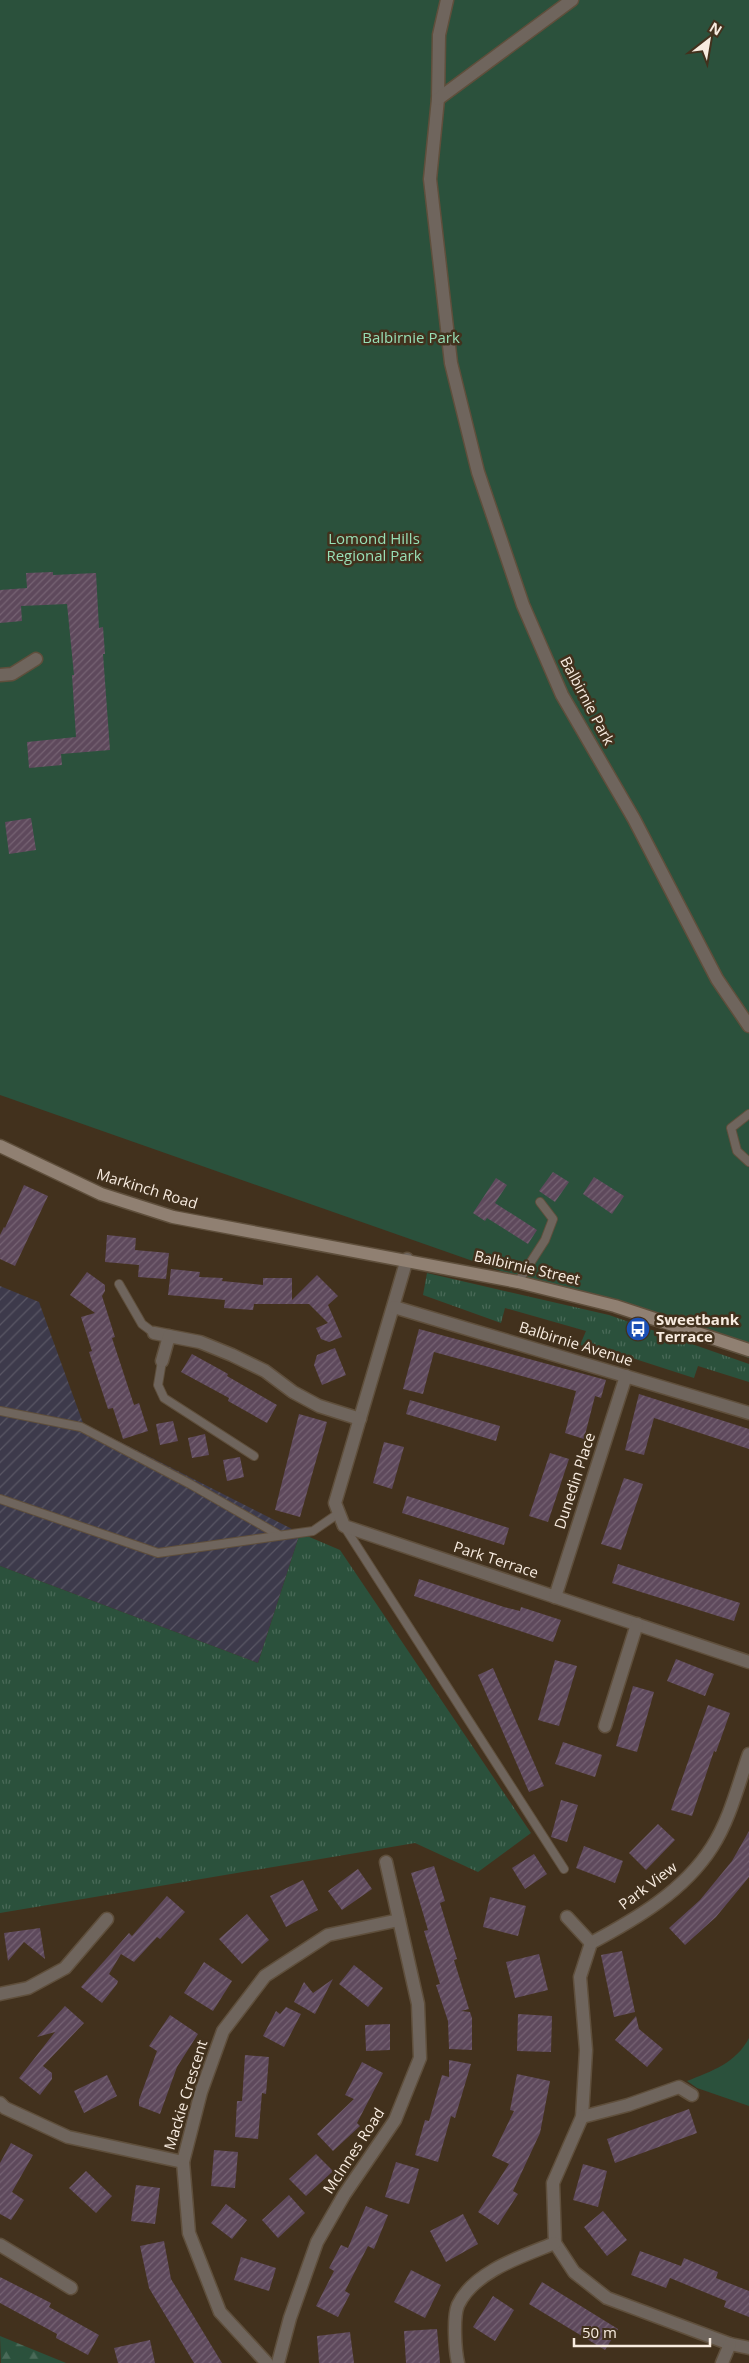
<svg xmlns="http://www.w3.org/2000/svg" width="749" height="2363" font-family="'Open Sans',sans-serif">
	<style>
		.industrial { fill: url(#industrial-furrows) }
		.grass { fill: url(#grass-tufts) }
		.forest { fill: url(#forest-firs) }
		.green { fill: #2b513c }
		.building { fill: url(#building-hatch) }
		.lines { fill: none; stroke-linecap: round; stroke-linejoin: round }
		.lane-casing { stroke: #5f4f3c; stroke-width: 10 }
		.street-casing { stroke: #5f4f3c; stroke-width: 15 }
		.secondary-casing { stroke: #5f4f3c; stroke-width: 15 }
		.lane { stroke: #6f655d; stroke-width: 8 }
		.street { stroke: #6f655d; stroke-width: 12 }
		.secondary { stroke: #908072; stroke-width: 12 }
		.labels { text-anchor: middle; stroke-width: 5; stroke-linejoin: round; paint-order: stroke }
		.park-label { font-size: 15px; fill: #98dfb6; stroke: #42311d }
		.street-label { font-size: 15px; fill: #f8ece0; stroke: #42311d }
		.poi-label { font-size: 15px; font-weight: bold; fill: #f8ece0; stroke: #42311d; text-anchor: start }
	</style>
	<defs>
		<pattern id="industrial-furrows" width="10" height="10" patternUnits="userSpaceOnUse" patternTransform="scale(1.25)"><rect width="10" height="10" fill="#3d3a4b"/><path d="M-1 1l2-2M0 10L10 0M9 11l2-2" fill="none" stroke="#5a5765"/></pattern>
		<pattern id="grass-tufts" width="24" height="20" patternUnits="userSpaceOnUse" patternTransform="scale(1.25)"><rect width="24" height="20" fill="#2b513c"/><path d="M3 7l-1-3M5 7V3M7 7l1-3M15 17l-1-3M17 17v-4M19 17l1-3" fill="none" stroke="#4a6a58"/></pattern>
		<pattern id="forest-firs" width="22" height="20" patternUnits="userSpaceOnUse" patternTransform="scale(1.25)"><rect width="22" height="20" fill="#2b513c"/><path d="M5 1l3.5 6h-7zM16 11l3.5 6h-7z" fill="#4a6a58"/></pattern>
		<pattern id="building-hatch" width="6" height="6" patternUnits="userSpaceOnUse" patternTransform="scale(1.25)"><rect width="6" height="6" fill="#5e495c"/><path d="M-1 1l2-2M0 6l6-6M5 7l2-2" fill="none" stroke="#766373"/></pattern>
	</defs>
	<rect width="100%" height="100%" fill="#42311d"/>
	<path class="industrial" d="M0,1286L39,1302L83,1423L300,1533L258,1663L0,1566Z"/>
	<g class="grass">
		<path d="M427,1273L609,1315L749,1364V1382L698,1366L694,1378L629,1357L580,1345L586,1331L505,1308L501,1323L423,1295Z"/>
		<path d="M300,1533L340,1550L531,1833L478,1872L415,1843L0,1913V1566L258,1663Z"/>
	</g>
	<path class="forest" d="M0,2336L66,2363H1Z"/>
	<g class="green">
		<path d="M0,0H749V1358L0,1095Z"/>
		<path d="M749,2038V2106L697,2088L687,2081C712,2071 736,2063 749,2038Z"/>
	</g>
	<g class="building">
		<path d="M53,572V575L96,573L99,628L103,627L105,654H103L110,750L61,754L62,765L29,768L27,742L76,737L72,675H74L67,604L21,606L22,621L0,623V590L27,588L26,573Z"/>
		<path d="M31,818L36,850L9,854L5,822Z"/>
		<path d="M553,1172L569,1182L555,1202L539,1191Z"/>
		<path d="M594,1177L624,1196L612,1214L583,1194Z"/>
		<path d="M496,1178L507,1185L495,1203L537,1230L528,1244L487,1218L485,1221L473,1213Z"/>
		<path d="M24,1185L48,1196L15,1266L0,1259V1235L4,1227L5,1228Z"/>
		<path d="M107,1235L136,1238L135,1250L169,1253L166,1279L138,1277L139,1265L105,1262Z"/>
		<path d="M171,1269L200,1272L199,1277L223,1278L222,1281L263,1285V1278H292V1300L317,1275L338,1296L328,1305L342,1337L329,1342L321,1339L316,1328L328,1323L309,1304H254L253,1310L224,1308L225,1300L168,1295Z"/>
		<path d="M87,1272L105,1285V1291L102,1296L115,1337L112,1338L134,1405L139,1403L148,1431L123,1439L113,1408L108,1409L89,1352L92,1351L81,1317L95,1313L70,1295Z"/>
		<path d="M419,1329L606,1380L601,1398L595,1396L584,1439L565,1433L576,1391L434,1352L423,1394L403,1389Z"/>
		<path d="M335,1348L346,1375L322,1385L314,1365L317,1355Z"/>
		<path d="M192,1354L221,1370L228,1374L227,1376L277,1405L267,1423L228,1401L229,1398L181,1372Z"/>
		<path d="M639,1394L749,1429V1449L654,1418L644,1455L625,1450Z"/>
		<path d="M410,1400L500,1426L496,1441L406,1414Z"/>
		<path d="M299,1414L327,1422L300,1517L275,1510Z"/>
		<path d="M173,1421L178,1441L160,1445L156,1424Z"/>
		<path d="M205,1434L209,1455L192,1458L188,1438Z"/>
		<path d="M384,1442L404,1447L392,1489L373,1483Z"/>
		<path d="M550,1453L569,1459L548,1522L529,1516Z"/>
		<path d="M240,1457L244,1477L227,1481L223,1460Z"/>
		<path d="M624,1478L643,1484L621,1550L601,1544Z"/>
		<path d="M407,1496L509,1528L504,1545L402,1513Z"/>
		<path d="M618,1564L740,1603L734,1621L612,1583Z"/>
		<path d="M419,1579L504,1607L520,1611L521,1607L561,1620L553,1642L414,1596Z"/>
		<path d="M676,1659L714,1674L705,1696L667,1681Z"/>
		<path d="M555,1660L577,1666L559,1726L538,1720Z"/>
		<path d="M493,1668L544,1786L529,1792L478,1675Z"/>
		<path d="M633,1686L654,1692L637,1752L616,1746Z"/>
		<path d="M708,1705L730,1713L716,1752L714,1751L692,1816L671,1810Z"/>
		<path d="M563,1742L602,1755L595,1777L555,1764Z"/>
		<path d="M561,1800L578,1805L567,1842L551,1837Z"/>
		<path d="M658,1824L675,1840L646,1870L629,1853Z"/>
		<path d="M749,1831V1877L716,1917L685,1945L669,1928L700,1900L732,1861Z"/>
		<path d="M584,1846L623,1861L615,1883L576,1868Z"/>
		<path d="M534,1854L547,1874L525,1889L512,1868Z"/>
		<path d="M434,1866L445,1901L440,1903L457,1959L454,1960L469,2009L461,2011L470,2012L472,2018V2050L449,2049L448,2021L436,1985L440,1984L424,1931L428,1930L411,1873Z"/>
		<path d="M358,1869L372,1889L342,1910L328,1891Z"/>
		<path d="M303,1880L318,1910L286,1927L270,1896Z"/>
		<path d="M167,1896L185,1912L160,1939L157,1937L134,1962L121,1954L109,1974L118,1981L117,1984L102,2003L81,1987L129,1933L132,1936Z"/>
		<path d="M490,1897L526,1906L518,1936L483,1927Z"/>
		<path d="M247,1914L269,1940L242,1964L219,1939Z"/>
		<path d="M40,1928L45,1959L24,1942L8,1961L4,1933Z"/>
		<path d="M622,1951L635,2012L614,2017L601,1955Z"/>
		<path d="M539,1954L548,1990L515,1998L506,1962Z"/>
		<path d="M204,1962L232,1981L213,2011L184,1993Z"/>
		<path d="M354,1965L383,1988L368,2007L339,1984Z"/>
		<path d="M333,1979L315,2014L294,2002L304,1982L313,1993Z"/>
		<path d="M65,2006L84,2023L43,2066L52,2073V2079L40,2095L19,2078L55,2032L37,2037Z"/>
		<path d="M286,2007L301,2014L284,2047L263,2036L276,2011L280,2014Z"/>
		<path d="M518,2014L552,2016L551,2052L517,2051Z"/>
		<path d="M170,2015L198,2034L177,2067L160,2114L139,2106V2100L157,2051L149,2046Z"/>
		<path d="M636,2016L639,2029L663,2049L647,2067L615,2040Z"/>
		<path d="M390,2024V2050L366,2051L365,2025Z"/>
		<path d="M245,2055L269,2057L266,2094L262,2093L258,2139L235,2137L237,2101H242Z"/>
		<path d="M449,2060L471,2064L455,2118L451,2116L438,2162L415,2155L425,2120L429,2121L442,2075L449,2077Z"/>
		<path d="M362,2062L383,2073L357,2123L360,2126L333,2151L317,2134L354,2099L345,2095Z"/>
		<path d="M517,2074L550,2081L540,2133L513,2191L518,2194L498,2225L478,2212L509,2164L492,2156L514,2111L510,2110Z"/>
		<path d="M107,2075L117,2096L84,2113L74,2091Z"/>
		<path d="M689,2109L697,2133L615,2163L607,2139Z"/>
		<path d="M11,2143L33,2155L12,2192L24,2200L11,2220L0,2214V2163Z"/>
		<path d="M214,2150L238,2152L235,2188L211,2186Z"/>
		<path d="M316,2154L333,2171L306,2196L289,2179Z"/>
		<path d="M396,2162L419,2169L409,2204L385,2197Z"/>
		<path d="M583,2164L607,2171L598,2207L573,2200Z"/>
		<path d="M86,2171L112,2196L96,2213L69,2188Z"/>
		<path d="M136,2185L160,2188L155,2224L131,2221Z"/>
		<path d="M289,2195L305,2213L278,2238L262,2220Z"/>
		<path d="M226,2204L247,2220L232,2239L211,2223Z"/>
		<path d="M366,2206L388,2215L374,2249L368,2246L345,2291L350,2294L338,2317L316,2306L334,2271L329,2268L341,2245L348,2248Z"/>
		<path d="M603,2211L627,2240L607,2256L584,2227Z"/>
		<path d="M463,2214L478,2244L446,2262L430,2231Z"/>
		<path d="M164,2241L171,2279L222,2363H194L149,2288L140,2246Z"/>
		<path d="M640,2251L681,2266L684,2258L718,2272L716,2278L749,2291V2317L724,2307L726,2301L670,2278L666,2288L631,2275Z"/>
		<path d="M241,2257L276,2268L269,2291L234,2280Z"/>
		<path d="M411,2270L441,2285L425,2318L394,2302Z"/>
		<path d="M0,2277L51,2303L49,2307L99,2335L88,2355L56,2338L57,2334L0,2303Z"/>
		<path d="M542,2282L618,2329L605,2350L529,2304Z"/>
		<path d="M493,2296L514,2310L495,2341L473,2327Z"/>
		<path d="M437,2329L440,2363H406L404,2331Z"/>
		<path d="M350,2332L354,2363H319L317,2336Z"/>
		<path d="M150,2340L155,2363H118L114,2348Z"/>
	</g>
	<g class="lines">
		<g class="lane-casing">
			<g id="lane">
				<path d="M749,1114L731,1128L737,1151L749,1162"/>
				<path d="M518,1282L545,1240L553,1219L540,1202"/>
				<path d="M119,1284L142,1324L154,1333"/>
				<path d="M162,1361L158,1385L164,1398L254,1456"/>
				<path d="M0,1411L81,1427L190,1484L279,1535"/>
				<path d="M0,1499L158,1553L313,1531L339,1513"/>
				<path d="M344,1526L564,1869"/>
			</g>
		</g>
		<g class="street-casing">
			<g id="street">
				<path d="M447,0L439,35L438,99L430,179L451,363L478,472L523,605L562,695L634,819L717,979L749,1026"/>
				<path d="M438,99L572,0"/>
				<path d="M0,675L12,674L36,659"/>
				<path d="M407,1259L335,1503L344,1526L749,1662"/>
				<path d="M394,1307L749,1413"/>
				<path d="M154,1333L169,1336"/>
				<path d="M162,1361L169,1336L200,1342L232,1355L265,1371L293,1392L319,1406L360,1419"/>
				<path d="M555,1597L626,1376"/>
				<path d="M605,1726L637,1624"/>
				<path d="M749,1754C738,1785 730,1819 712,1847C684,1891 636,1919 591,1943L580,1977L586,2050L582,2117L553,2183L555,2243L574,2272L607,2298L730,2344L749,2348"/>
				<path d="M567,1917L591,1943"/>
				<path d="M0,1994L28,1988L65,1968L107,1919"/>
				<path d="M0,2103L5,2108L68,2137L183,2162"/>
				<path d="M582,2117L628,2105L679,2087L692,2095"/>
				<path d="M0,2245L71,2288"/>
				<path d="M267,2363L220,2312L189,2233L183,2162L201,2092L223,2031L265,1976L328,1935L399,1920"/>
				<path d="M278,2363L290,2318L317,2242L344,2195L395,2120L420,2058L418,2004L386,1862"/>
				<path d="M458,2363C455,2350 453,2317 458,2305C474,2271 523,2256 555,2243"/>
				<path d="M722,2363L730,2344"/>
			</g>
		</g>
		<g class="secondary-casing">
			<path id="secondary" d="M0,1146L101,1194L173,1217L518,1282L615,1306L749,1350"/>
		</g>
		<use href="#lane" class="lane"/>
		<use href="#street" class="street"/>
		<use href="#secondary" class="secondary"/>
	</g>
	<defs>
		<g id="bus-disc" transform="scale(1.25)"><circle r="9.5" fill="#1a4fb4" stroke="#42311d"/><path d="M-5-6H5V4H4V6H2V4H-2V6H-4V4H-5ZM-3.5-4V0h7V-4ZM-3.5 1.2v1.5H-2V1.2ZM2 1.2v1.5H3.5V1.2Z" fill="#fff"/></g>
	</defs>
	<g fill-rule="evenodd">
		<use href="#bus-disc" x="638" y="1329"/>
	</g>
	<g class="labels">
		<g class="park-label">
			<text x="411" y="343">Balbirnie Park</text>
			<text x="374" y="544">Lomond Hills<tspan x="374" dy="17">Regional Park</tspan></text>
		</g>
		<g class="street-label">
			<text transform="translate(587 701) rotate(62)" y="5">Balbirnie Park</text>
			<text transform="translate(147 1189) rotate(17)" y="5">Markinch Road</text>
			<text transform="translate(527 1268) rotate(13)" y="5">Balbirnie Street</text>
			<text transform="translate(576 1344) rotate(17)" y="5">Balbirnie Avenue</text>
			<text transform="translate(575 1481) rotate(-72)" y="5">Dunedin Place</text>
			<text transform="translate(496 1560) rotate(18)" y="5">Park Terrace</text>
			<text transform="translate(648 1886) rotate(-37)" y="5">Park View</text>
			<text transform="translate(186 2095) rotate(-73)" y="5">Mackie Crescent</text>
			<text transform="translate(354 2151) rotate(-57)" y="5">McInnes Road</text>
		</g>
		<g class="poi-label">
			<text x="656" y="1325">Sweetbank<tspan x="656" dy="17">Terrace</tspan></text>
		</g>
	</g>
	<g transform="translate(709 40) rotate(31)" stroke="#42311d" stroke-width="4" paint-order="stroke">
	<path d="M0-4L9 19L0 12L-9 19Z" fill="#f8ece0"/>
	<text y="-8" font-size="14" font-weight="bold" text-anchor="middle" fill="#f8ece0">N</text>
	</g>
	<path d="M574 2338v8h136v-8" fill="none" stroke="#f8ece0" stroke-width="2.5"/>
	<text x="582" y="2338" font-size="15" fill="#f8ece0" stroke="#42311d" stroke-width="4" paint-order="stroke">50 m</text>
</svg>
